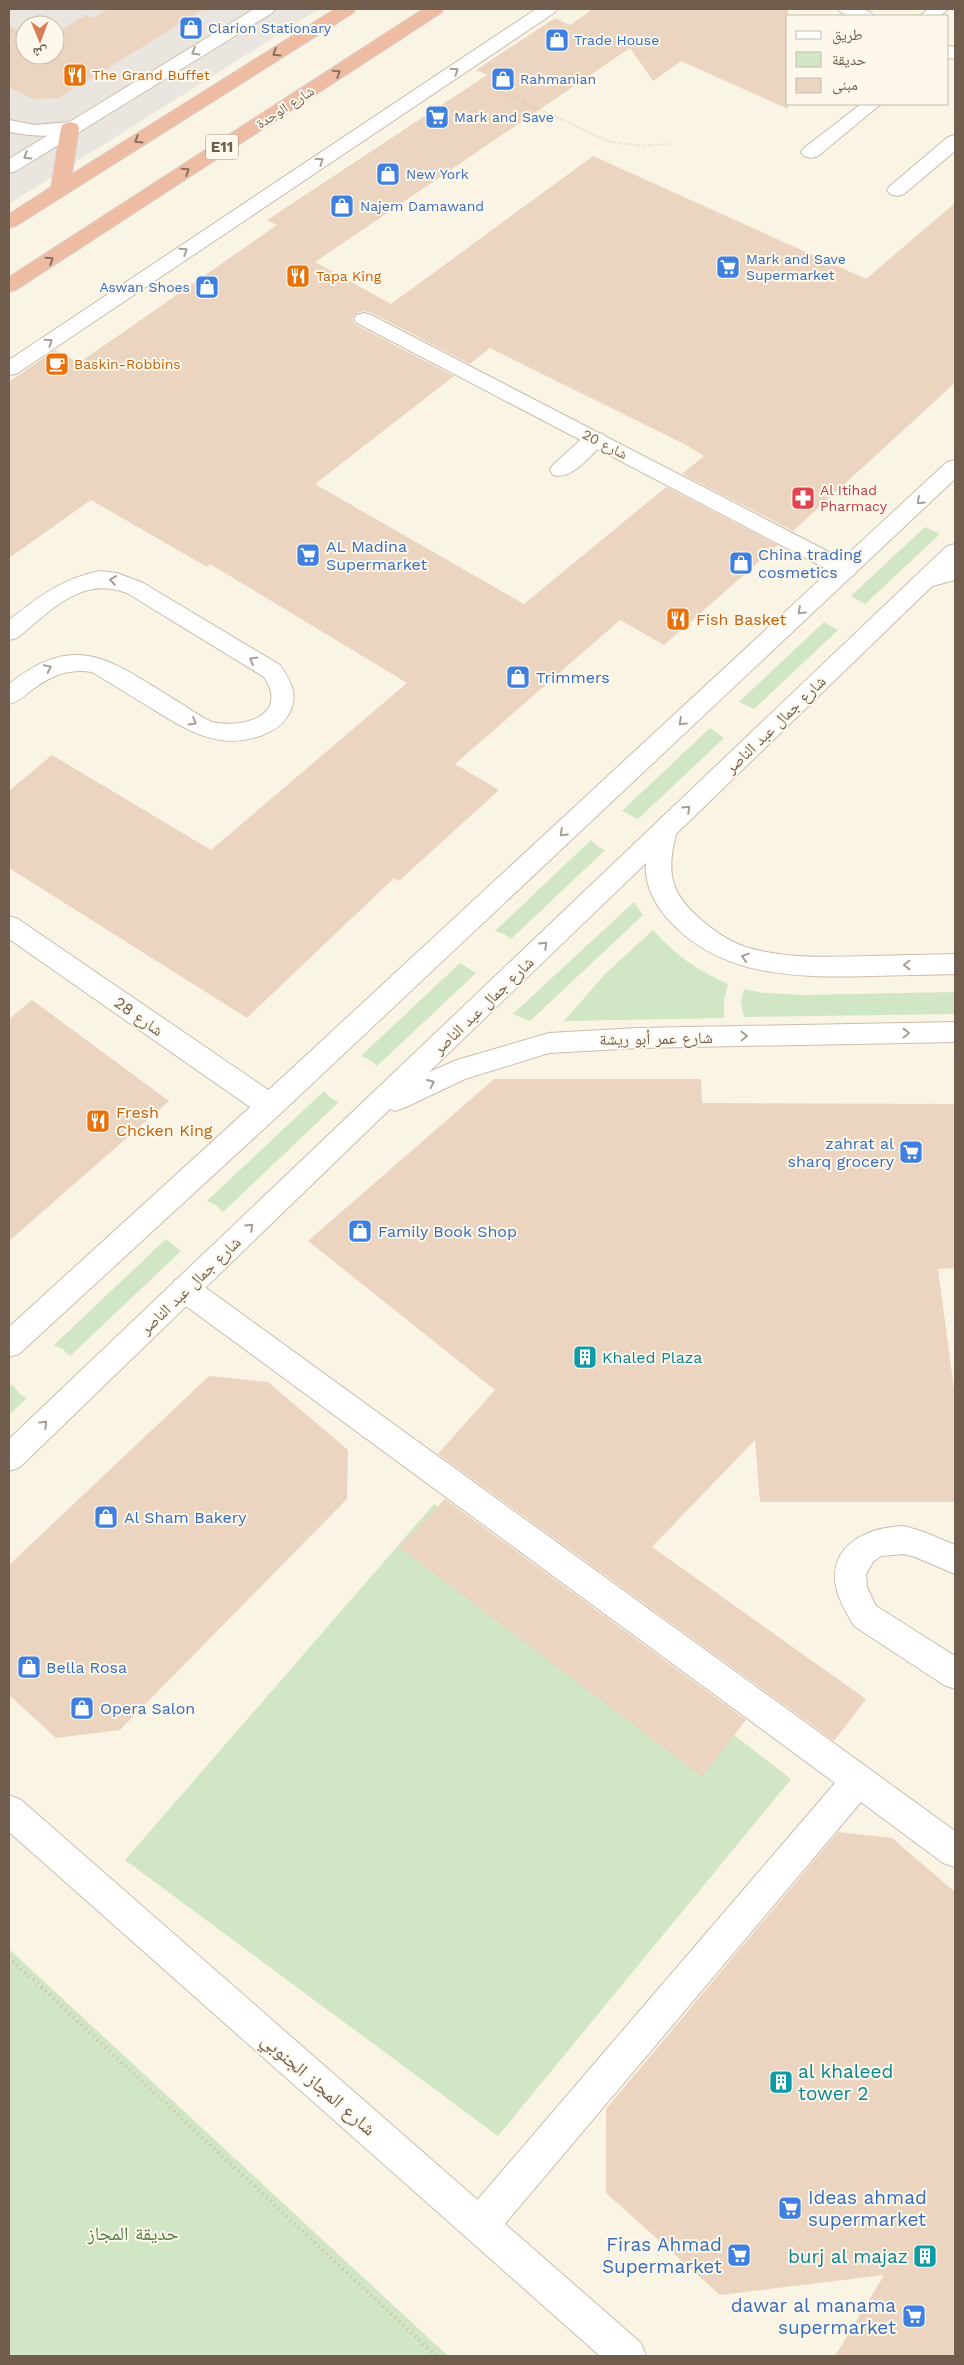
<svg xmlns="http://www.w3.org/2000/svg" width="964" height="2365" font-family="'Work Sans','Noto Naskh Arabic',sans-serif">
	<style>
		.industrial { fill: #eae5df; fill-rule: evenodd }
		.green { fill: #d0e6c5 }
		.building { fill: #ecd5c0 }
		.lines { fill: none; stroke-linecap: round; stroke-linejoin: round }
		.lane-casing { stroke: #cabcad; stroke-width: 2 }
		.street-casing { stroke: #cabcad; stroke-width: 2 }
		.secondary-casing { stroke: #cdbdab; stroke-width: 2 }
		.highway-casing { stroke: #dad5d1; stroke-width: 2 }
		.path-far1 { stroke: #d1b9a3; stroke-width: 2.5; stroke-dasharray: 0.5 2.5; stroke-linecap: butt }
		.path { stroke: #d1b9a3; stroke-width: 4; stroke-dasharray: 1 4.5; stroke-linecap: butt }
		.lane { fill: #fff; fill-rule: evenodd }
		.street { fill: #fff; fill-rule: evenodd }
		.secondary { fill: #fff; fill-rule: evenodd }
		.highway { fill: #eebca2; fill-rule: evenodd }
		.oneway { stroke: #a99e94 }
		.oneway2 { stroke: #89705e }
		.labels { text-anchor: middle; stroke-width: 4; stroke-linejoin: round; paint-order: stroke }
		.far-shop-label { font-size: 14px; fill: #366cbe; stroke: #fdf8eb; text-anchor: start }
		.far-food-label { font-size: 14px; fill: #c56008; stroke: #fdf8eb; text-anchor: start }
		.far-street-label { font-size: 14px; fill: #705d4d; stroke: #fdf8eb }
		.far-health-label { font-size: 14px; fill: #be3a42; stroke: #fdf8eb; text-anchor: start }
		.shield { fill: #fdf8eb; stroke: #9a8c7c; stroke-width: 1 }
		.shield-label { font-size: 15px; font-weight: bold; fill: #705d4d }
		.shop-label { font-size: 16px; fill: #366cbe; stroke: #fdf8eb; text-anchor: start }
		.food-label { font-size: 16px; fill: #c56008; stroke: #fdf8eb; text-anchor: start }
		.street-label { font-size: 16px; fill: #705d4d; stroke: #fdf8eb }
		.culture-label { font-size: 16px; fill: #0d838f; stroke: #fdf8eb; text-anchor: start }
		.near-culture-label { font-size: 19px; fill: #0d838f; stroke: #fdf8eb; text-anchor: start }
		.near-street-label { font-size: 19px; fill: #705d4d; stroke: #fdf8eb }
		.near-shop-label { font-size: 19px; fill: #366cbe; stroke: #fdf8eb; text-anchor: end }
		.near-park-label { font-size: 19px; fill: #547a49; stroke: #fdf8eb }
	</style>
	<rect width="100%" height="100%" fill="#faf4e5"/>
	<path class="industrial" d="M9,9H319L9,204ZM25,25H55V55H25Z"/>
	<g class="green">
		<path d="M925,527L940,534L865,604L851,596Z"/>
		<path d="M824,622L838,630L754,709L739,702Z"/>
		<path d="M710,728L724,738L638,819L622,811Z"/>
		<path d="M591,840L597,846L605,850L511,939L504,934L495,931Z"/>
		<path d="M634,902L643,915L530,1021L513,1014Z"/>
		<path d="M653,930C675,955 698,971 728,984L724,1000V1018L564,1021L606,973Z"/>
		<path d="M460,963L476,973L377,1066L370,1060L361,1056Z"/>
		<path d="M744,989L764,993L805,995L955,992V1014L744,1017L741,1003Z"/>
		<path d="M324,1091L330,1098L339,1102L223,1212L216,1205L207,1201Z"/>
		<path d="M166,1239L181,1251L70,1356L63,1349L54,1345Z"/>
		<path d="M12,1384L21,1395L27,1398L9,1415V1387Z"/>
		<path d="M434,1504L791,1779L498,2136L125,1860Z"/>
		<path d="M9,1949L448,2356H9Z"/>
	</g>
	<g class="building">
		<path d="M108,9H204L59,98L33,99L9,87V26L25,34V55H55V34L86,15L93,18Z"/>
		<path d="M593,9H788V109L681,61L653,81L630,48L315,262L391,304L593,156L866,279L955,203V383L793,531L682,474L704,456L686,445L490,348L470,364L372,313L363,311L356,314L352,319L356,325L454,376L315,484L524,604L666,487L778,545L664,645L620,620L455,764L499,790L399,881L394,878L247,1018L9,868V791L52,755L211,850L407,683L210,564L207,567L91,500L9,558V382L55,350L79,363L277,225L267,220L487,75L476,70L555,18L570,25Z"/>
		<path d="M32,1000L169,1101L9,1241V1019Z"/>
		<path d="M494,1079H701L702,1103L955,1104V1268L938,1269L955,1396V1502H760L755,1440L652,1547L866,1699L834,1741L438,1454L495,1390L308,1241Z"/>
		<path d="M209,1376L268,1382L348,1450L347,1499L120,1730L56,1738L9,1695V1565Z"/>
		<path d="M445,1499L746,1720L702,1777L399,1547Z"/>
		<path d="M838,1832L892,1838L955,1892V2356H835L884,2275L720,2295L606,2193V2109Z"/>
	</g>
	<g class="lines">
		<g class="lane-casing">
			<g id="lane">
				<path d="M928,9H948L940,16H920Z"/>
				<path d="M861,104H881L818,156L811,158L804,156L801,152L804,148Z"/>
				<path d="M9,120L35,125L70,122L77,124L79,128L77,132C54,138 32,136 9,132Z"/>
				<path d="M955,135V151L904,194L897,196L890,194L887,190L890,186L948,137Z"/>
				<path d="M595,432L603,434L606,439L603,444C589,456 573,480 553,475L550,470L553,465L587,434Z"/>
				<path d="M100,571L117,573L143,583L280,665C292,683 300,697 287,717C281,727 271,732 260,736C218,751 185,729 151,708C131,696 112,684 92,672C66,668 49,677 29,692C22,698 17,702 9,704V684C80,627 116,665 182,704C191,710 201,717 212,722C242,729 290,716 264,677L127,593C81,575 51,611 17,638L9,640V620C38,597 63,578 100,571Z"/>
				<path d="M185,1277L195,1280L955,1831V1867L943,1863L861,1802L493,2238L480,2243L467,2238L462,2225L467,2212L835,1783L175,1298L171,1289L175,1280Z"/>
				<path d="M904,1526L924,1532L955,1545V1574L915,1557L904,1554L881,1556L873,1562L866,1574L867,1587L876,1606L955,1656V1689L944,1685L854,1626C847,1614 839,1601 836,1587C828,1544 869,1527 904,1526Z"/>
			</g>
		</g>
		<g class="street-casing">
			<g id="street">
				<path d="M254,9H275L272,13L16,171L9,173V159Z"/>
				<path d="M536,9H557L554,13L16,374L9,375V360Z"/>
				<path d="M838,9C849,8 867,6 874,16C863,17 845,19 838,9Z"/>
				<path d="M948,46L955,47V59L948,58Z"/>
				<path d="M364,313L371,315L854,565L857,570L854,575L846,578L838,575L357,323L354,319L357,315Z"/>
				<path d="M955,564V580L925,588L917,585L914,580L917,575Z"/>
				<path d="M9,916L18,919L280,1098L283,1106L280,1114L270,1117L260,1114L9,939Z"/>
				<path d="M9,1795L21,1800L641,2343L646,2356H600L9,1832Z"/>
			</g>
		</g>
		<g class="secondary-casing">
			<g id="secondary">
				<path d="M955,460V479L280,1114L19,1354L9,1357V1327L260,1098L947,462Z"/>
				<path d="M955,544V564L676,834C667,869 669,891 697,916C712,930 729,942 749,948C788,959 830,957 871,956C899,955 927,955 955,954V974C927,975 899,975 872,976C799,978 719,978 667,918C654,903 644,883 646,863L429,1072L457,1060L549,1033L638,1028L955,1022V1042L638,1048L549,1053L465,1079L404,1108L395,1111L390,1109L20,1467L9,1471V1439L947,546Z"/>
			</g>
		</g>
		<g class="highway-casing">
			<g id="highway">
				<path d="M335,9H356L353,13L16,226L9,228V214L51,187L61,128L63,124L70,122L77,124L79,128L72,174Z"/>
				<path d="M423,9H444L441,13L16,290L9,292V277Z"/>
			</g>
		</g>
		<path class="path-far1" d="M492,88L610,142L640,146L670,144"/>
		<path class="path" d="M9,1957L436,2356"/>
		<use href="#lane" class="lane"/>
		<use href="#street" class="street"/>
		<use href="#secondary" class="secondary"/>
		<use href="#highway" class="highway"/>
	</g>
	<defs><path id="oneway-chevron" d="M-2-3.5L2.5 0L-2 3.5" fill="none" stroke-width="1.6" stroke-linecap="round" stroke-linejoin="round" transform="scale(1.25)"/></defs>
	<g class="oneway">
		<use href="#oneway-chevron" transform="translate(195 52) rotate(149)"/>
		<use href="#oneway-chevron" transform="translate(455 71) rotate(-34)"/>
		<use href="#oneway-chevron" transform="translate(27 156) rotate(148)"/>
		<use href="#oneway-chevron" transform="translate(320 161) rotate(-34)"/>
		<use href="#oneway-chevron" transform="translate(184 251) rotate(-34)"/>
		<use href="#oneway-chevron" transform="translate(49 342) rotate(-34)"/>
		<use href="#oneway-chevron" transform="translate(920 501) rotate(137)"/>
		<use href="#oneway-chevron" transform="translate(113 580) rotate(-171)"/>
		<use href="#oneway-chevron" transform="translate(801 611) rotate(137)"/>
		<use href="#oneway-chevron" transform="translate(253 660) rotate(-149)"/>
		<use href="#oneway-chevron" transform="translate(48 668) rotate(-26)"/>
		<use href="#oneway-chevron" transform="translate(193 722) rotate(31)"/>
		<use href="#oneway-chevron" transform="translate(682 722) rotate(137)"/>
		<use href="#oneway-chevron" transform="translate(687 809) rotate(-44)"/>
		<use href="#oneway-chevron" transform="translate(563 833) rotate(137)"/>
		<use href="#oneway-chevron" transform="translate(544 945) rotate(-44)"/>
		<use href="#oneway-chevron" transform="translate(745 957) rotate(-162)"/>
		<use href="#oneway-chevron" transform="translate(907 965) rotate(179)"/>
		<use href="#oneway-chevron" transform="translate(906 1033) rotate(-1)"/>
		<use href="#oneway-chevron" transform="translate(744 1036) rotate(-1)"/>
		<use href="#oneway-chevron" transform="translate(431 1083) rotate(-25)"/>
		<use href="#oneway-chevron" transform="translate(250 1227) rotate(-44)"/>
		<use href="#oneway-chevron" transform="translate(44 1424) rotate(-44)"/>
	</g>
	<g class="oneway2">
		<use href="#oneway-chevron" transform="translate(276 53) rotate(148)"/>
		<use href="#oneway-chevron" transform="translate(337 73) rotate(-33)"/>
		<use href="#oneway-chevron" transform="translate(138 140) rotate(148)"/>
		<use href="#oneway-chevron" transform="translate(186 171) rotate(-33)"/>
		<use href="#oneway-chevron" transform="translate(50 260) rotate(-33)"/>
	</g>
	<defs>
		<g id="shop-square" transform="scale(1.25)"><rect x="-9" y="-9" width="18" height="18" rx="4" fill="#3f7fe0" stroke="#fdf8eb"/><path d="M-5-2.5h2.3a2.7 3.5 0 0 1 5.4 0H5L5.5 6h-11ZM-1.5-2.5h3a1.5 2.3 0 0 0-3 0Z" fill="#fff"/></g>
		<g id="restaurant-square" transform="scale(1.25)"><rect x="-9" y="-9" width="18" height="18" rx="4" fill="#e8710a" stroke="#fdf8eb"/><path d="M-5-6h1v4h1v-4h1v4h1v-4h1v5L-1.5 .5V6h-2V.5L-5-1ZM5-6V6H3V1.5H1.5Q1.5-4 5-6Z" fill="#fff"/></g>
		<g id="supermarket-square" transform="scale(1.25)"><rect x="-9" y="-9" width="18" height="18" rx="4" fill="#3f7fe0" stroke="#fdf8eb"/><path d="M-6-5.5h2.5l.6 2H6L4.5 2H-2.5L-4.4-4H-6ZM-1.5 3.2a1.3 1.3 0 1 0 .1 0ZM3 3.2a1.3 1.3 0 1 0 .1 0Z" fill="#fff"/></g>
		<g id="cafe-square" transform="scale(1.25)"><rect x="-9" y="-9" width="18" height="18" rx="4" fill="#e8710a" stroke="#fdf8eb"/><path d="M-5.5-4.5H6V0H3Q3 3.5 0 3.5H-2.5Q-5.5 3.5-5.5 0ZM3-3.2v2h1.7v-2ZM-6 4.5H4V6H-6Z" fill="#fff"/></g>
		<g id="pharmacy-square" transform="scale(1.25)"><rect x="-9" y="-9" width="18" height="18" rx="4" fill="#e0444e" stroke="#fdf8eb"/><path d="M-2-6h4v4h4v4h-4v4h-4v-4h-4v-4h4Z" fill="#fff"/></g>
		<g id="building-square" transform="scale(1.25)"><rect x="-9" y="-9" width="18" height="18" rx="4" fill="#0f9aa8" stroke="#fdf8eb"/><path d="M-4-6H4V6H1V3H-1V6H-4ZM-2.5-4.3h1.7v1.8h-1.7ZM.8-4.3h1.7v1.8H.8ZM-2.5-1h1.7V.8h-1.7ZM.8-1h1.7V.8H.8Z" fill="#fff"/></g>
	</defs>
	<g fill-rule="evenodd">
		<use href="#shop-square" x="191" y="28"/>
		<use href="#shop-square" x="557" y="40"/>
		<use href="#restaurant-square" x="75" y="75"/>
		<use href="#shop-square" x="503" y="79"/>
		<use href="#supermarket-square" x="437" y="117"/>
		<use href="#shop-square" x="388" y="174"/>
		<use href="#shop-square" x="342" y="206"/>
		<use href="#supermarket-square" x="728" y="267"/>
		<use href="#restaurant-square" x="298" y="276"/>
		<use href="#shop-square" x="207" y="287"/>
		<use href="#cafe-square" x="57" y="364"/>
		<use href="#pharmacy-square" x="803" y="498"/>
		<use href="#supermarket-square" x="308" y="555"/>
		<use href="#shop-square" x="741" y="563"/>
		<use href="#restaurant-square" x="678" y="619"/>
		<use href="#shop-square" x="518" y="677"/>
		<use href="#restaurant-square" x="98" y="1121"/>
		<use href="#supermarket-square" x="911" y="1152"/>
		<use href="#shop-square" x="360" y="1231"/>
		<use href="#building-square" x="585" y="1357"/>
		<use href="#shop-square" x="106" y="1517"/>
		<use href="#shop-square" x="29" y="1667"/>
		<use href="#shop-square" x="82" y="1708"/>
		<use href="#building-square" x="781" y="2082"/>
		<use href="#supermarket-square" x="790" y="2208"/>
		<use href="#supermarket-square" x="739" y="2255"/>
		<use href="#building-square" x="925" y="2256"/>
		<use href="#supermarket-square" x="914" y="2316"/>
	</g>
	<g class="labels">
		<g class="far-shop-label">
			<text x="208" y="33">Clarion Stationary</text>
			<text x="574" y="45">Trade House</text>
			<text x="520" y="84">Rahmanian</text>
			<text x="454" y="122">Mark and Save</text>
			<text x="406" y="179">New York</text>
			<text x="360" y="211">Najem Damawand</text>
			<text x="746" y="264">Mark and Save<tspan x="746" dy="16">Supermarket</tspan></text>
			<text x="190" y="292" text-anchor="end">Aswan Shoes</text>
		</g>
		<g class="far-food-label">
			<text x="92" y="80">The Grand Buffet</text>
			<text x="316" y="281">Tapa King</text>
			<text x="74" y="369">Baskin-Robbins</text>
		</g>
		<g class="far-street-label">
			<text transform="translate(285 107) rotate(-33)" y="5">شارع الوحدة</text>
			<text transform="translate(605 444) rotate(27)" y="5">شارع 20</text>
		</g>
		<g class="far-health-label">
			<text x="820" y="495">Al Itihad<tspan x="820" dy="16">Pharmacy</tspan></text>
		</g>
		<rect class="shield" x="206" y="134.5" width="32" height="25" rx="4"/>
		<g class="shield-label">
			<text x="222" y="152">E11</text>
		</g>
		<g class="shop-label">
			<text x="326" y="552">AL Madina<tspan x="326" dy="18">Supermarket</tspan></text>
			<text x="758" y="560">China trading<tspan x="758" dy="18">cosmetics</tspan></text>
			<text x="536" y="683">Trimmers</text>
			<text x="894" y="1149" text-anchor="end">zahrat al<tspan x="894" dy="18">sharq grocery</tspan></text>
			<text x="378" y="1237">Family Book Shop</text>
			<text x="124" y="1523">Al Sham Bakery</text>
			<text x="46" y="1673">Bella Rosa</text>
			<text x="100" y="1714">Opera Salon</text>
		</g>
		<g class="food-label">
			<text x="696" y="625">Fish Basket</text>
			<text x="116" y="1118">Fresh<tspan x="116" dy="18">Chcken King</tspan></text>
		</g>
		<g class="street-label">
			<text transform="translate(775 724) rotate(-44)" y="6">شارع جمال عبد الناصر</text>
			<text transform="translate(483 1005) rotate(-44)" y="6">شارع جمال عبد الناصر</text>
			<text transform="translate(139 1016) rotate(35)" y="6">شارع 28</text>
			<text transform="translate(656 1038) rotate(-1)" y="6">شارع عمر أبو ريشة</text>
			<text transform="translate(190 1285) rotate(-44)" y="6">شارع جمال عبد الناصر</text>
		</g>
		<g class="culture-label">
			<text x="602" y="1363">Khaled Plaza</text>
		</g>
		<g class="near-culture-label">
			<text x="798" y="2078">al khaleed<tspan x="798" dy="22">tower 2</tspan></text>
			<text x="908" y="2263" text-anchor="end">burj al majaz</text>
		</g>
		<g class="near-street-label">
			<text transform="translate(319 2084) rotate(41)" y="7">شارع المجاز الجنوبي</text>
		</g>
		<g class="near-shop-label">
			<text x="808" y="2204" text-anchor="start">Ideas ahmad<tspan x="808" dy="22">supermarket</tspan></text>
			<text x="722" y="2251">Firas Ahmad<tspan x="722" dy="22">Supermarket</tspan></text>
			<text x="896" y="2312">dawar al manama<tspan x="896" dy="22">supermarket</tspan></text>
		</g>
		<g class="near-park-label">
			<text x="133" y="2240">حديقة المجاز</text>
		</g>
	</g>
	<rect width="964" height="2365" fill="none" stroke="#705d4d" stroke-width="20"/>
	<rect x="786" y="15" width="162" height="90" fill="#fdf8eb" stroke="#c5baac"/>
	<rect x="796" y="31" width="25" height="8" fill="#ffffff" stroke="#c5baac"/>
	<text x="832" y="40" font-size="15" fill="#705d4d">طريق</text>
	<rect x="796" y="52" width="25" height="15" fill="#d0e6c5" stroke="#c5baac"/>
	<text x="832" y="65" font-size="15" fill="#705d4d">حديقة</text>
	<rect x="796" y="78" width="25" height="15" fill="#ecd5c0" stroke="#c5baac"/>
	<text x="832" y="90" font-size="15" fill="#705d4d">مبنى</text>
	<g transform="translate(40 40) rotate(179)"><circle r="24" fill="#fdf8eb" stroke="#c5baac"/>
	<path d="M0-4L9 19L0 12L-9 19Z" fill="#d87e57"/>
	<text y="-8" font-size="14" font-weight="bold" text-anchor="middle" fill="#705d4d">ش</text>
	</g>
</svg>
